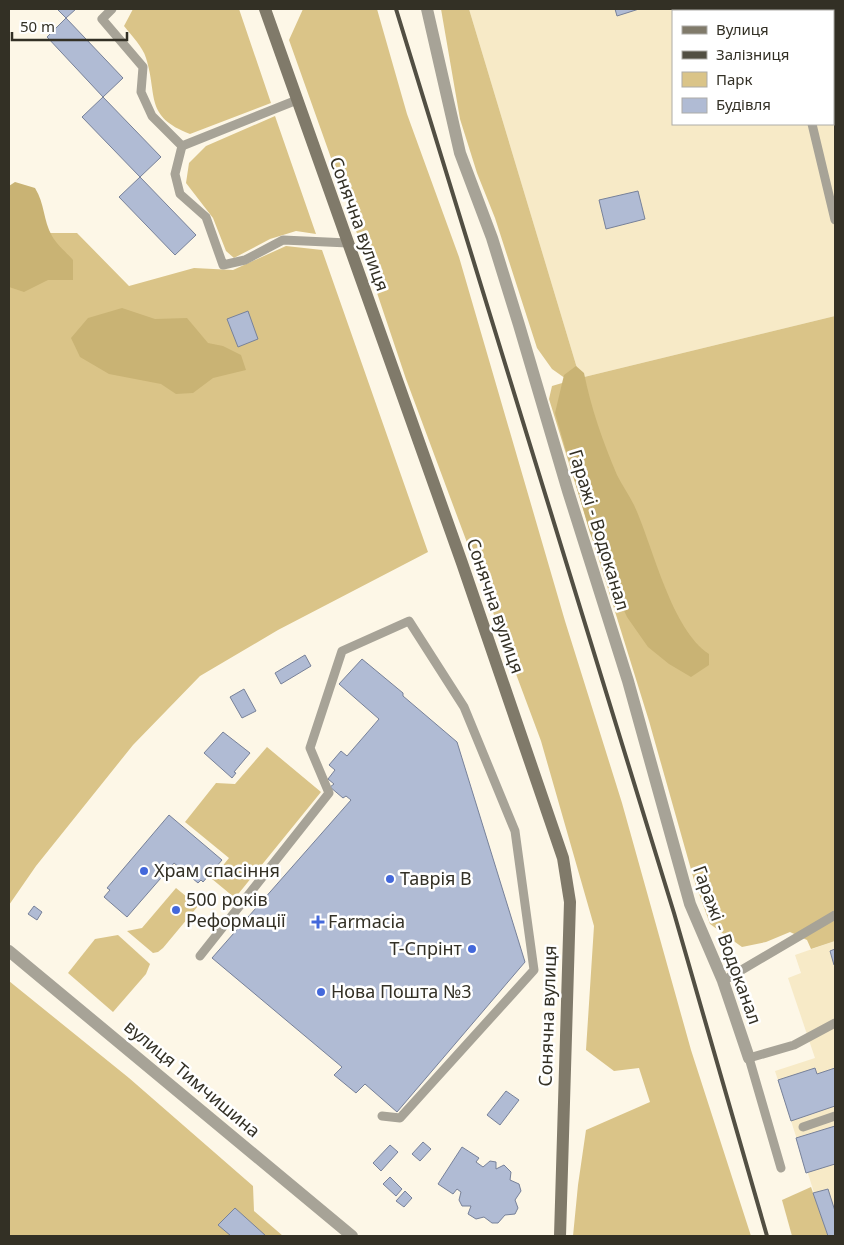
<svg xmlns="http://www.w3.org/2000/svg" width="844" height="1245" font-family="'Noto Sans',sans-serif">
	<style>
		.built { fill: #f7eac7; fill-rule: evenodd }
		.green { fill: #dac488 }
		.forest { fill: #c9b374 }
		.building { fill: #b0bbd4; stroke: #778199 }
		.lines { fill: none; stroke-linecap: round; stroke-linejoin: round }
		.lane { stroke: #a7a397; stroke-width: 9 }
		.street { stroke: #a7a397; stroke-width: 12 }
		.secondary { stroke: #807a6a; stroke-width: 12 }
		.rail { stroke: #524f43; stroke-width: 4 }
		.poi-dot { fill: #4368db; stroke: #fff; stroke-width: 2 }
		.labels { text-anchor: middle; stroke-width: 5; stroke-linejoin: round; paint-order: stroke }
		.street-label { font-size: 18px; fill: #333025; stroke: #fff }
		.poi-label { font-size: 18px; fill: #333025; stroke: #fff; text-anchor: start }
	</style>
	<rect width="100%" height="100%" fill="#fdf7e7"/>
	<g class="built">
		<path d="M469,9H835V316L580,378ZM673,11H833V124H673Z"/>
		<path d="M835,941V1236H828L775,1071L815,1058L788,978L801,973L795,955Z"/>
	</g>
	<g class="green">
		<path d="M133,9H239L271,103L190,134C144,116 158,96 146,58C143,47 131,35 124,26Z"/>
		<path d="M303,9H377L407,114L459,257L565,621L622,803L691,1050L751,1236H573L578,1185L586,1130L650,1102L639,1068L614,1071L586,1050L594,926L541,741L406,379L341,186L289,40Z"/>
		<path d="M441,9H469L580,378L835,316V941L811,949L807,940L790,932L766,942L742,947L710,924L694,880L649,721L549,399L552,386L569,381L552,369L537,348L495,218L477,173L460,119Z"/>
		<path d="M275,116L316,234L296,231L270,239L234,258L226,251L213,218L186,183L189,163L206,146Z"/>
		<path d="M9,233H77L129,286L194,268L233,270L286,246L322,250L428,552L278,630L200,676L133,745L36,866L9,905Z"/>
		<path d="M267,747L321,792L235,898L212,879L229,858L185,822L216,783L235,784Z"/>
		<path d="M176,888L198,906L163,948L158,952L153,953L127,931L142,928Z"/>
		<path d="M118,935L150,964L146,974L113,1012L68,973L95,939Z"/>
		<path d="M9,981L129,1078L253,1186L254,1211L283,1236H9Z"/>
		<path d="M811,1187L828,1236H792L782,1200Z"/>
	</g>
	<g class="forest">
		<path d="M15,182L35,188C45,204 43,220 52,236C57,245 67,253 73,260V280H48L24,292L9,287V186Z"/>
		<path d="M122,308L155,319L187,318L208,343L223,346L241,355L246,370L213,378L193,393L176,394L161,384L109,374L80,357L71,338L88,318Z"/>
		<path d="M576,366L584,373C591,408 603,442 617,475C622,485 629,495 634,505C653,546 671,629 709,654V665L691,677L669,664L648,647L627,617L603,566L590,533L555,413L564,375Z"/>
	</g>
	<g class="building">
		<path d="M57,9H76L66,18Z"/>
		<path d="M615,9H639L617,16Z"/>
		<path d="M720,9H754L755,11H720Z"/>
		<path d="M66,18L123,78L103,97L47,37Z"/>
		<path d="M103,97L161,157L140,177L82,117Z"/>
		<path d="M140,177L196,235L175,255L119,197Z"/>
		<path d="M638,191L645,219L606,229L599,200Z"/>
		<path d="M248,311L258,339L238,347L227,319Z"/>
		<path d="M305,655L311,666L281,684L275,673Z"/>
		<path d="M362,659L403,693V696L457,742L525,962L397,1112L365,1084L356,1093L334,1075L342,1067L212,958L351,800L346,796L343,798L330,787L334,784L328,779L335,770L329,765L341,751L347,756L379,719L339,684Z"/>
		<path d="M244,689L256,711L242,718L230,697Z"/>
		<path d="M223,732L250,753L234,772L236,773L232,778L204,753Z"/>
		<path d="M169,815L222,860L203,882L201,880L198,883L174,863L127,917L104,897L110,890L107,888Z"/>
		<path d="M34,906L42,912L37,920L28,914Z"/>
		<path d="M835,949V964L834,965L830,951Z"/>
		<path d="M815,1068L817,1074L835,1068V1106L791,1121L778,1080Z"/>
		<path d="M506,1091L519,1100L500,1125L487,1115Z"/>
		<path d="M835,1126V1164L806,1173L796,1138Z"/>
		<path d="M423,1142L431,1149L420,1161L412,1154Z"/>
		<path d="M390,1145L398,1152L381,1171L373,1163Z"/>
		<path d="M462,1147L479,1158L476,1162L483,1167L490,1161L496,1162V1169L504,1165L511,1172L510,1180L519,1184L521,1191L515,1200L518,1208L515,1214L505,1215L498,1223H492L484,1217L476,1219L468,1214L471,1206H462L459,1200L461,1192L457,1189L453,1194L438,1184Z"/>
		<path d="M390,1177L402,1189L396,1196L383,1184Z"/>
		<path d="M828,1189L835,1211V1236H828L813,1193Z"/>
		<path d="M405,1191L412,1198L404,1207L396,1201Z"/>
		<path d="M235,1208L266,1236H231L218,1225Z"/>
	</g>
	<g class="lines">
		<g class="lane">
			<path d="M112,9L102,19L143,67L141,92L152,116L182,146L297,100"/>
			<path d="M785,9V11"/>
			<path d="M812,124L835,220"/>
			<path d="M182,146L175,174L180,194L206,217L223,265L245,260L283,240L348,243"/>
			<path d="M200,956L329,793L310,748L342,651L409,621L464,707L515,831L534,970L400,1118L382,1116"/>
			<path d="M723,981L835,915"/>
			<path d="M803,1127L835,1116"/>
			<path d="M781,1168L749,1058L794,1045L835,1023"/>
		</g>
		<g class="street">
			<path d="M427,9L460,153L492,238L519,325L568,491L628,681L690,904L723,981L749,1058"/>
			<path d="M9,951L352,1236"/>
		</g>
		<path class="secondary" d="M265,9L462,563L563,858L570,902L560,1236"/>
		<path class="rail" d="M396,9L674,913L767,1236"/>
	</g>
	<g class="poi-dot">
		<circle cx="144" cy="871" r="5"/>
		<circle cx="390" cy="879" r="5"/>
		<circle cx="176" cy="910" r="5"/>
		<path d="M315.5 914.5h5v5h5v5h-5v5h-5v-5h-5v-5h5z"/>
		<circle cx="472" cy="949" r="5"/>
		<circle cx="321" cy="992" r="5"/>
	</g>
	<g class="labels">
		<g class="street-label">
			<text transform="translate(359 224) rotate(70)" y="6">Сонячна вулиця</text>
			<text transform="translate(599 530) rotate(73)" y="6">Гаражі - Водоканал</text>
			<text transform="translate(495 606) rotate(71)" y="6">Сонячна вулиця</text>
			<text transform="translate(727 945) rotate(70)" y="6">Гаражі - Водоканал</text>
			<text transform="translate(548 1016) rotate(-88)" y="6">Сонячна вулиця</text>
			<text transform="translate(192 1079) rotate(40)" y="6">вулиця Тимчишина</text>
		</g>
		<g class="poi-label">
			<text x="154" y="877">Храм спасіння</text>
			<text x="400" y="885">Таврія В</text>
			<text x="186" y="906">500 років<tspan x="186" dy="21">Реформації</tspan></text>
			<text x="328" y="928">Farmacia</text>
			<text x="462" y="955" text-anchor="end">Т-Спрінт</text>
			<text x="331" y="998">Нова Пошта №3</text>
		</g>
	</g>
	<rect width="844" height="1245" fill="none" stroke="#333025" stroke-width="20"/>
	<rect x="672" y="10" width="162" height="115" fill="#ffffff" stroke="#adaca8"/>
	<rect x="682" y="26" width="25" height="8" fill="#807a6a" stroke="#adaca8"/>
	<text x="716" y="35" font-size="15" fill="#333025">Вулиця</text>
	<rect x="682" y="51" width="25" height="8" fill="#524f43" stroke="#adaca8"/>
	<text x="716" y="60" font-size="15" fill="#333025">Залізниця</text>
	<rect x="682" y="72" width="25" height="15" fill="#dac488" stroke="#adaca8"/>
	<text x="716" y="85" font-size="15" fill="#333025">Парк</text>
	<rect x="682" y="98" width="25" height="15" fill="#b0bbd4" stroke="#adaca8"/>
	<text x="716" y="110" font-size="15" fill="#333025">Будівля</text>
	<path d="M12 32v8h115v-8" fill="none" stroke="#333025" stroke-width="2.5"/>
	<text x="20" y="32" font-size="15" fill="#333025" stroke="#ffffff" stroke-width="4" paint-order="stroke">50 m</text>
</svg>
